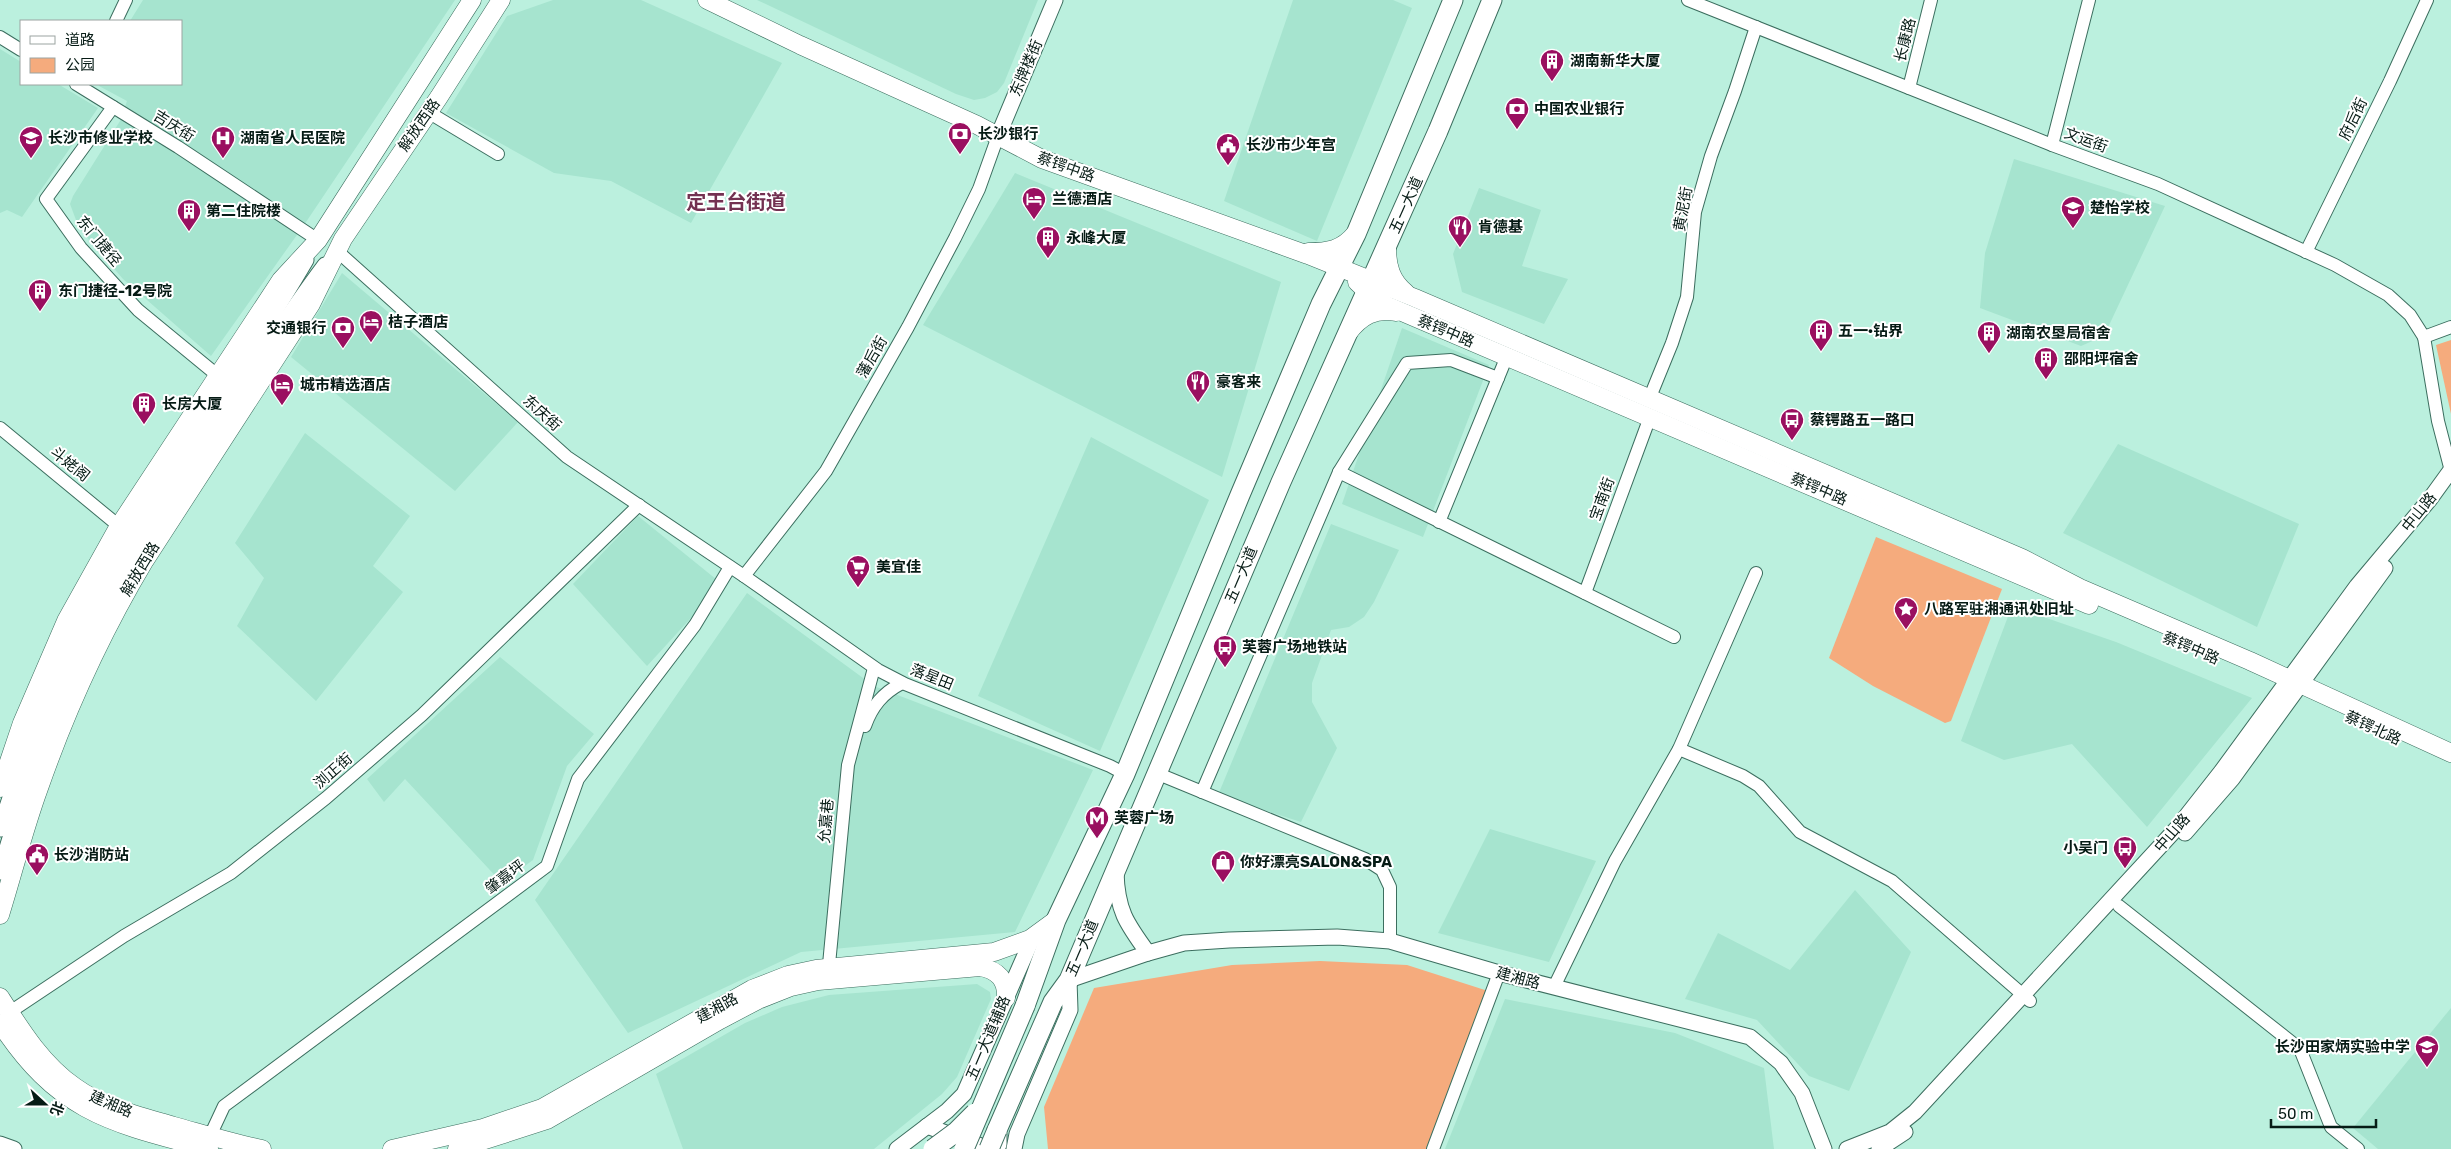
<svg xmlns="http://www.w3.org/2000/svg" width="2451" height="1149" font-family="Rubik,'Noto Sans SC',sans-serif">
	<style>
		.built { fill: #a6e4cf }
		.green { fill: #f5ab7d }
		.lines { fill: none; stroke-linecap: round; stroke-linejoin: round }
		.minor-casing { stroke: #3c6e5f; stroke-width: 14 }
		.tertiary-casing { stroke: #3c6e5f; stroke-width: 17 }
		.secondary-casing { stroke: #3c6e5f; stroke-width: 19 }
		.primary-casing { stroke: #3c6e5f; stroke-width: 21 }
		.minor { stroke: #fff; stroke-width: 12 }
		.tertiary { stroke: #fff; stroke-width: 15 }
		.secondary { stroke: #fff; stroke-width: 18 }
		.primary { stroke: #fff; stroke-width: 19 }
		.primary-bridge-casing { stroke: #3c6e5f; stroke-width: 21; stroke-linecap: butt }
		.primary-bridge { stroke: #fff; stroke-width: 19 }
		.labels { text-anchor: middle; stroke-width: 4; stroke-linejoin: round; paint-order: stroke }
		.street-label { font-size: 15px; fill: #061b15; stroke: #fff }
		.poi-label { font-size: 15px; font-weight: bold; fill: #061b15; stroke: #fff; text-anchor: start }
		.district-label { font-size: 20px; font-weight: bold; fill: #733151; stroke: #fff }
	</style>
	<rect width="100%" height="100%" fill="#bbf0de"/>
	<g class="built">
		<path d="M143,0H455L304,225L211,356L123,279L79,228L70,204L73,196L120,121L127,101L99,86L98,84H181V21H130Z"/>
		<path d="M553,0H641L782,63L691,223L611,181L554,173L446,113L507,16Z"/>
		<path d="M757,0H1038L1004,83L997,92L985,98L974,100L956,94Z"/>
		<path d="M1293,0H1393L1412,8L1317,241L1224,201Z"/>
		<path d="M0,49L21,62V84H58L98,108L22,217L7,210L0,213Z"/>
		<path d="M2014,159L2165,206L2104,336L2081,346L1980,308L1985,253Z"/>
		<path d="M1015,173L1281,282L1222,477L923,325Z"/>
		<path d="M1479,188L1541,210L1522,266L1568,279L1544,324L1462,292L1453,254Z"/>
		<path d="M342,273L518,422L455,491L291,357Z"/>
		<path d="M1402,328L1489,365L1423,537L1342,504Z"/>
		<path d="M305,433L410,516L373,566L403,592L316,701L237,626L264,578L235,543Z"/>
		<path d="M1091,437L1209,500L1100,751L978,696Z"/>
		<path d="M2118,444L2299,524L2257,627L2063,533Z"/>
		<path d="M638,516L722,584L647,666L573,584Z"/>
		<path d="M1331,524L1399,550L1374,602L1364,617L1349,627L1331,630L1312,683V702L1337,748L1301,822L1218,795Z"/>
		<path d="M747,593L874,686L1093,770L1015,932L801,952L628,1033L535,900Z"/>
		<path d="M2012,606L2116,642L2252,698L2147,827L2072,744L2004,760L1961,741Z"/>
		<path d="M500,657L594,734L567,766L533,860L502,883L405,779L384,802L367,779Z"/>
		<path d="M1490,829L1596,861L1549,962L1438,933Z"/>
		<path d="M1855,890L1911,952L1849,1091L1809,1076L1757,1020L1685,999L1718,933L1790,970Z"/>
		<path d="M977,984L990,992L991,999L957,1077L942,1094L874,1149H683L656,1074L745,1023L782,1007L829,995Z"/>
		<path d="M1505,999L1675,1033L1764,1068L1774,1149H1445Z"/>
		<path d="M2451,1008V1149H2378L2353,1128Z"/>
	</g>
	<g class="green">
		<path d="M2451,340V414L2436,345Z"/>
		<path d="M1876,537L2002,589L1951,721L1945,723L1873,686L1829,658Z"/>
		<path d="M1320,961L1407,965L1488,991L1426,1149H1048L1044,1107L1094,988L1232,965Z"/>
	</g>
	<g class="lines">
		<g class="minor-casing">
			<g id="minor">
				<path d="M1688,0L2052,145L2158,184L2335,265L2388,295L2410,315L2424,337L2451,327"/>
				<path d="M116,21L126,0"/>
				<path d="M0,37L21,50"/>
				<path d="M76,84L178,147L318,240"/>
				<path d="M1909,88L1931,0"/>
				<path d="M113,107L46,199L81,248L138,310L217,375"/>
				<path d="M428,112L498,154"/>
				<path d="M2052,145L2089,0"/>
				<path d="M336,250L567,457L744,576L878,670L905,684L1110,766L1125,774"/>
				<path d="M2306,252L2390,81L2427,0"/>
				<path d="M2424,337L2438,421L2451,471"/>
				<path d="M1650,397L1672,343L1687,297L1695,212L1711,156L1735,91L1756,27"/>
				<path d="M0,428L119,526"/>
				<path d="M1339,472L1674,637"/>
				<path d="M1439,522L1507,356"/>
				<path d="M744,576L826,471L908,327L955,238L979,189L998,136"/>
				<path d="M1585,593L1650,417"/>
				<path d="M865,726C872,706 883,693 902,683"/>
				<path d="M1679,749L1743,776L1759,786L1800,832L1892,881L2030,1001"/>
				<path d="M1156,773L1365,859L1382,870L1390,887V941"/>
				<path d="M1202,792L1339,472L1407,363L1451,360L1498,378"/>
				<path d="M2119,906L2300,1049L2331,1127L2358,1149"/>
				<path d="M828,975L848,765L874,668"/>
				<path d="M1554,987L1615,861L1679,749L1756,573"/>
				<path d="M10,1012L124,936L231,873L326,798L422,715L639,505"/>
				<path d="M210,1136L224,1106L547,866L578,779L695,625L730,567"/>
				<path d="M1433,1149L1499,973"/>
			</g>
		</g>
		<g class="tertiary-casing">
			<g id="tertiary">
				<path d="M998,136L1055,0"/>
				<path d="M0,829C26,746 57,663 99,587C162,474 241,372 306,260"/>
				<path d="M2185,833L2232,779L2385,568"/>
				<path d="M0,872C27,777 61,682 109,594C140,538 177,485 212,431C249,375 285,318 325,265"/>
				<path d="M1148,953L1184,943L1229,940L1337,937L1390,941L1499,973L1750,1037L1781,1063L1802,1093L1824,1149"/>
				<path d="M927,1126L989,1149"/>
				<path d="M0,1144L14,1149"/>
				<path d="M897,1149L947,1111L964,1094L1033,937"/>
				<path d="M1014,1149L1017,1134L1070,1010L1069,980L1148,953C1126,923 1117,910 1116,872"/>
				<path d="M1847,1149L1890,1132L1915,1112L2177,828L2221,772L2357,586L2430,499L2451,470"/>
				<path d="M1879,1149L1905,1132"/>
			</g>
		</g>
		<g class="secondary-casing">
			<g id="secondary">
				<path d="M707,0L800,45L977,125L1042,159L1308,255L1415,298L2022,558L2080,588L2250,661L2451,753"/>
				<path d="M1387,248C1387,266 1391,281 1406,293"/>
				<path d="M1308,252C1328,252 1342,250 1355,234"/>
				<path d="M1357,282L1375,299L1388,306L2089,605"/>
				<path d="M1348,333C1361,316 1375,308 1396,312"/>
				<path d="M0,788L22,723L66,621L119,526L281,280L318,240L472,0"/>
				<path d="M0,915C13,873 24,829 39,788C67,708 102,632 145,560L311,304L343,239L439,97L501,0"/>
				<path d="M0,997C21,1030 42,1064 75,1087C104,1108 140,1116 174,1126C203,1134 232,1143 262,1149"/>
				<path d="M0,1023C59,1113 110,1123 209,1149"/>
				<path d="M392,1149L483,1128L542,1108L752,989L788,975L816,969L994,952L1030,939L1056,920"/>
				<path d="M457,1149L547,1120L720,1020L758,1000L791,987L818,981L980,967C998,970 1007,980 1006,998"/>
			</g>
		</g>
		<g class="primary-casing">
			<g id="primary">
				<path d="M1025,1006L1056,920L1125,774L1240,495L1321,304L1356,234L1453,0"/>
				<path d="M997,1144V1130L1053,1002L1069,980L1281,482L1438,131L1492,0"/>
			</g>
		</g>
		<use href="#minor" class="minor"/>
		<use href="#tertiary" class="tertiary"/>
		<use href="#secondary" class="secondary"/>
		<use href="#primary" class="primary"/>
		<g class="primary-bridge-casing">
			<g id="primary-bridge">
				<path d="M933,1149L956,1132L975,1113"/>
				<path d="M964,1149L1025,1006"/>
				<path d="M989,1149L997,1130"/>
			</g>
		</g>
		<use href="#primary-bridge" class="primary-bridge"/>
	</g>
	<defs>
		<g id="building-pin" transform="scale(1.25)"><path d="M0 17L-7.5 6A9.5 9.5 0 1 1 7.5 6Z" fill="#9a0f60" stroke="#fff"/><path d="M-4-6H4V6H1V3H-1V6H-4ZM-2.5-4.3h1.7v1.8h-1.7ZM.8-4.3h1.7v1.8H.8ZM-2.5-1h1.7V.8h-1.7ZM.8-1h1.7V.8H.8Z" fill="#fff"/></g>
		<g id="bank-pin" transform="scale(1.25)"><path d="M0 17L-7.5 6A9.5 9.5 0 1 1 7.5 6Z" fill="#9a0f60" stroke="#fff"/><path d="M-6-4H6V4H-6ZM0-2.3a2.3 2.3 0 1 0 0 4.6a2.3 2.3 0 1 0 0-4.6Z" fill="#fff"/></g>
		<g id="school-pin" transform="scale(1.25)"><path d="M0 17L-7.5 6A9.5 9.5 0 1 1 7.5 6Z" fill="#9a0f60" stroke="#fff"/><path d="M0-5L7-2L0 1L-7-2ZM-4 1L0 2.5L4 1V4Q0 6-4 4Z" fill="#fff"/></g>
		<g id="hospital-pin" transform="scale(1.25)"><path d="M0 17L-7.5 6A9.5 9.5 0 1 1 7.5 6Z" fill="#9a0f60" stroke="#fff"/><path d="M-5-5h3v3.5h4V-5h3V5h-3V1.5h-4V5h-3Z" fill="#fff"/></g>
		<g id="civic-pin" transform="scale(1.25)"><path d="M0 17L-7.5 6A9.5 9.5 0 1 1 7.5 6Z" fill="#9a0f60" stroke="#fff"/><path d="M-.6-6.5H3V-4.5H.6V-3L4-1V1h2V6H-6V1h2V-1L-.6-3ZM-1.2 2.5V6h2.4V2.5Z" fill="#fff"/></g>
		<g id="hotel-pin" transform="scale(1.25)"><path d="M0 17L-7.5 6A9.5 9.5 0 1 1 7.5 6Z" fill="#9a0f60" stroke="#fff"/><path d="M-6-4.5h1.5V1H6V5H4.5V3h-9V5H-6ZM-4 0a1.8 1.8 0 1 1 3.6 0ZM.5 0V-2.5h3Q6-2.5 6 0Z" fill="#fff"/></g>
		<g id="restaurant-pin" transform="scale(1.25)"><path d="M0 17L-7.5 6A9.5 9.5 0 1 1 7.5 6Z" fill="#9a0f60" stroke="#fff"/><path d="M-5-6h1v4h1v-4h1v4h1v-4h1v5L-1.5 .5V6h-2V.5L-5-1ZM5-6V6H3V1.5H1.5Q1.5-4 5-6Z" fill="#fff"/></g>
		<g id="bus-pin" transform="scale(1.25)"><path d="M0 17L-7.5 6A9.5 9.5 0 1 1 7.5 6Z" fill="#9a0f60" stroke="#fff"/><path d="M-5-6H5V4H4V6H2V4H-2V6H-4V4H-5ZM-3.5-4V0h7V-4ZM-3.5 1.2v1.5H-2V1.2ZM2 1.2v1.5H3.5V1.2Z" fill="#fff"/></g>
		<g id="supermarket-pin" transform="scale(1.25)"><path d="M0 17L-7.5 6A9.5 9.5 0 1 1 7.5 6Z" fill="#9a0f60" stroke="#fff"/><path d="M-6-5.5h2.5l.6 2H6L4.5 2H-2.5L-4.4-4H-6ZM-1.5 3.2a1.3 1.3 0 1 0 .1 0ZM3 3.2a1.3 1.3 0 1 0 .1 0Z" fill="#fff"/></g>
		<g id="sight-pin" transform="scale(1.25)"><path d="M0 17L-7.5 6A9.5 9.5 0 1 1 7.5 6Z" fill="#9a0f60" stroke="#fff"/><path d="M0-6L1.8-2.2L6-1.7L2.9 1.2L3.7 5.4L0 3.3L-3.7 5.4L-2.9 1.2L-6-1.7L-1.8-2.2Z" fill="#fff"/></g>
		<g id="metro-pin" transform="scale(1.25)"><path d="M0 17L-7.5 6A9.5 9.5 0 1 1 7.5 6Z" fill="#9a0f60" stroke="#fff"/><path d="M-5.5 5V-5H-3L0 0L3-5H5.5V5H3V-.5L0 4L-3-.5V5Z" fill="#fff"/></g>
		<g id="shop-pin" transform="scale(1.25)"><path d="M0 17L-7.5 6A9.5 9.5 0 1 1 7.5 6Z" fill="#9a0f60" stroke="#fff"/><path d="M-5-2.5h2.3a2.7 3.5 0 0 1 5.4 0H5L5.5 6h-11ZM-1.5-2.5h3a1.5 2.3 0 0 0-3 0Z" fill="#fff"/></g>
	</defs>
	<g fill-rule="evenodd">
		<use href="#building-pin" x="1552" y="61"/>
		<use href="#bank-pin" x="1517" y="109"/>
		<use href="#bank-pin" x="960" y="134"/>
		<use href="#school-pin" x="31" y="138"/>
		<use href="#hospital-pin" x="223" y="138"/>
		<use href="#civic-pin" x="1228" y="145"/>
		<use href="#hotel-pin" x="1034" y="199"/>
		<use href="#school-pin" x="2073" y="208"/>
		<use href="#building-pin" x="189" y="211"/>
		<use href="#restaurant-pin" x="1460" y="227"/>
		<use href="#building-pin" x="1048" y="238"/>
		<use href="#building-pin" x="40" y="291"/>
		<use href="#hotel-pin" x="371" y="322"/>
		<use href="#bank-pin" x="343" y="328"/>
		<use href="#building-pin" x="1821" y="331"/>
		<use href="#building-pin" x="1989" y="333"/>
		<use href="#building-pin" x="2046" y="359"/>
		<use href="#restaurant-pin" x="1198" y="382"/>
		<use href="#hotel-pin" x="282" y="385"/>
		<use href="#building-pin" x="144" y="404"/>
		<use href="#bus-pin" x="1792" y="420"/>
		<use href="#supermarket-pin" x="858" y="567"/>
		<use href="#sight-pin" x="1906" y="609"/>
		<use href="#bus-pin" x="1225" y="647"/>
		<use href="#metro-pin" x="1097" y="818"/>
		<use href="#bus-pin" x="2125" y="848"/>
		<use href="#civic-pin" x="37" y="855"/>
		<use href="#shop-pin" x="1223" y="862"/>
		<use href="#school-pin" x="2427" y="1047"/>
	</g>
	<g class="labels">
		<g class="street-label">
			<text transform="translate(1905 40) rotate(-76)" y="5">长康路</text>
			<text transform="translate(1026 68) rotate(-67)" y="5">东牌楼街</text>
			<text transform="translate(2353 119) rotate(-64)" y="5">府后街</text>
			<text transform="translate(419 125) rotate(-55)" y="5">解放西路</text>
			<text transform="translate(174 126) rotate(32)" y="5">吉庆街</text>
			<text transform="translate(2086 140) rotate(20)" y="5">文运街</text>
			<text transform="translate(1066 167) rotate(20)" y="5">蔡锷中路</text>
			<text transform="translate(1406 205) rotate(-66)" y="5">五一大道</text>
			<text transform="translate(1683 209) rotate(-80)" y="5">黄泥街</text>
			<text transform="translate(99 241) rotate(50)" y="5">东门捷径</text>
			<text transform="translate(1446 331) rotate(23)" y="5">蔡锷中路</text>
			<text transform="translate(872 357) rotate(-60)" y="5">藩后街</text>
			<text transform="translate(542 413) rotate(42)" y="5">东庆街</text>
			<text transform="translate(70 464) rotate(39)" y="5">斗姥阁</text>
			<text transform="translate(1819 489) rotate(23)" y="5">蔡锷中路</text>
			<text transform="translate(1602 499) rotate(-70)" y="5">宝南街</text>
			<text transform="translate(2419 512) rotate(-51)" y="5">中山路</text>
			<text transform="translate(140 569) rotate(-59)" y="5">解放西路</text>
			<text transform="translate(1241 575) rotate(-67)" y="5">五一大道</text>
			<text transform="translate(2191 648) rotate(23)" y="5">蔡锷中路</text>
			<text transform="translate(932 677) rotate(22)" y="5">落星田</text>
			<text transform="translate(2373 728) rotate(25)" y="5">蔡锷北路</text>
			<text transform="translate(333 771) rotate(-41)" y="5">浏正街</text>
			<text transform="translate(826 821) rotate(-85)" y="5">允嘉巷</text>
			<text transform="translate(2172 833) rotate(-49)" y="5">中山路</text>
			<text transform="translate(505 877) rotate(-37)" y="5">肇嘉坪</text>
			<text transform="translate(1082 948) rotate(-67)" y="5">五一大道</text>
			<text transform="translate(1518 978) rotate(15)" y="5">建湘路</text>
			<text transform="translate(717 1008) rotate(-29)" y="5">建湘路</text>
			<text transform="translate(988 1038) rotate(-67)" y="5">五一大道辅路</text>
			<text transform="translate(111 1104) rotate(23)" y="5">建湘路</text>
		</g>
		<g class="poi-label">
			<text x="1570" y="66">湖南新华大厦</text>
			<text x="1534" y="114">中国农业银行</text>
			<text x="978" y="139">长沙银行</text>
			<text x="48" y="143">长沙市修业学校</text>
			<text x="240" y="143">湖南省人民医院</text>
			<text x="1246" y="150">长沙市少年宫</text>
			<text x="1052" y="204">兰德酒店</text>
			<text x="2090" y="213">楚怡学校</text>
			<text x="206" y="216">第二住院楼</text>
			<text x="1478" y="232">肯德基</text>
			<text x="1066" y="243">永峰大厦</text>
			<text x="58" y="296">东门捷径-12号院</text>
			<text x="388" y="327">桔子酒店</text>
			<text x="326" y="333" text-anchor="end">交通银行</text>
			<text x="1838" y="336">五一·钻界</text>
			<text x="2006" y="338">湖南农垦局宿舍</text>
			<text x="2064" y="364">邵阳坪宿舍</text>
			<text x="1216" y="387">豪客来</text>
			<text x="300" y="390">城市精选酒店</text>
			<text x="162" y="409">长房大厦</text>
			<text x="1810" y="425">蔡锷路五一路口</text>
			<text x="876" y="572">美宜佳</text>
			<text x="1924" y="614">八路军驻湘通讯处旧址</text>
			<text x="1242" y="652">芙蓉广场地铁站</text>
			<text x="1114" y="823">芙蓉广场</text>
			<text x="2108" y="853" text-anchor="end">小吴门</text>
			<text x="54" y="860">长沙消防站</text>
			<text x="1240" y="867">你好漂亮SALON&amp;SPA</text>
			<text x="2410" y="1052" text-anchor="end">长沙田家炳实验中学</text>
		</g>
		<g class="district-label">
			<text x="736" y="209">定王台街道</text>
		</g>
	</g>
	<rect x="20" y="20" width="162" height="65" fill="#ffffff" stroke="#9ba4a1"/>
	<rect x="30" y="36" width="25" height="8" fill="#ffffff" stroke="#9ba4a1"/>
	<text x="65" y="45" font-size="15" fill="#061b15">道路</text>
	<rect x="30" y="58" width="25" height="15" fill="#f5ab7d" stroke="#9ba4a1"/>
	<text x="65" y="70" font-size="15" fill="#061b15">公园</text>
	<g transform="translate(45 1104) rotate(111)" stroke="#ffffff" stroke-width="4" paint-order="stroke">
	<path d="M0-4L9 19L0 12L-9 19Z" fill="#061b15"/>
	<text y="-8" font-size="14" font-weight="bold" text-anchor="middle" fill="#061b15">北</text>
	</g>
	<path d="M2271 1119v8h105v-8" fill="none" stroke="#061b15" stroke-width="2.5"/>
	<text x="2278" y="1119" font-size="15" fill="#061b15" stroke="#ffffff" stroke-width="4" paint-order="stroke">50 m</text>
</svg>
